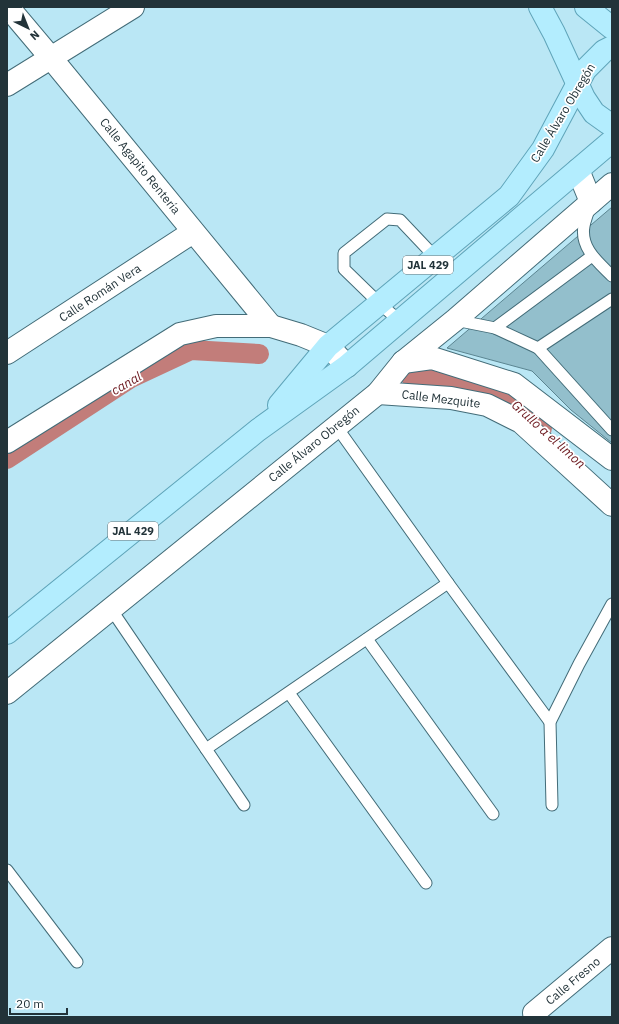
<svg xmlns="http://www.w3.org/2000/svg" width="619" height="1024" font-family="'IBM Plex Sans',sans-serif">
	<style>
		.lines { fill: none; stroke-linecap: round; stroke-linejoin: round }
		.canal { stroke: #c27d7a; stroke-width: 20 }
		.building { fill: #93bfcc; stroke: #5b8591 }
		.service-casing { stroke: #436c78; stroke-width: 13 }
		.minor-casing { stroke: #436c78; stroke-width: 24 }
		.primary-casing { stroke: #5fa4b9; stroke-width: 24 }
		.service { stroke: #fff; stroke-width: 11 }
		.minor { stroke: #fff; stroke-width: 22 }
		.primary { stroke: #b3edfe; stroke-width: 22 }
		.labels { text-anchor: middle; stroke-width: 3.5; stroke-linejoin: round; paint-order: stroke }
		.shield { fill: #fff; stroke: #647074; stroke-width: 1 }
		.shield-label { font-size: 11px; font-weight: bold; fill: #223339 }
		.street-label { font-size: 12px; fill: #223339; stroke: #fff }
		.water-label { font-size: 13px; font-style: italic; fill: #6c181e; stroke: #fff }
	</style>
	<rect width="100%" height="100%" fill="#bae7f5"/>
	<g class="lines">
		<g class="canal">
			<path d="M409,375L467,385L507,396L542,428"/>
			<path d="M7,459L131,378L191,350L259,354"/>
		</g>
	</g>
	<path class="building" d="M612,207V443L571,410L532,371L447,348Z"/>
	<g class="lines">
		<g class="service-casing">
			<g id="service">
				<path d="M589,208C588,214 585,220 584,226C580,248 598,262 612,276"/>
				<path d="M455,320L495,328L538,348L612,299"/>
				<path d="M401,322L380,304L344,269V253L387,219L400,220L436,258L454,275"/>
				<path d="M495,328L592,256"/>
				<path d="M538,348L612,430"/>
				<path d="M448,583L550,722"/>
				<path d="M111,609L244,805"/>
				<path d="M367,639L493,814"/>
				<path d="M289,693L426,883"/>
				<path d="M206,749L448,583L336,426"/>
				<path d="M552,805L550,722L579,664L612,604"/>
				<path d="M7,870L77,962"/>
			</g>
		</g>
		<g class="minor-casing">
			<g id="minor">
				<path d="M8,7L51,58L271,326"/>
				<path d="M7,85L133,7"/>
				<path d="M578,170L591,202"/>
				<path d="M7,353L193,232"/>
				<path d="M403,362L432,358L514,384L612,459"/>
				<path d="M378,393L451,398L487,405L521,422L612,505"/>
				<path d="M7,442L180,334L216,326H271L301,335L328,346L347,366"/>
				<path d="M7,693L378,393L403,362L455,320L612,184"/>
				<path d="M534,1013L612,948"/>
			</g>
		</g>
		<g class="primary-casing">
			<g id="primary">
				<path d="M540,7L554,33L584,98L594,113L608,123L612,124"/>
				<path d="M586,7L612,28"/>
				<path d="M279,405L328,346L509,196L543,149L585,70L604,51L612,47"/>
				<path d="M7,633L258,430L347,366L612,141"/>
			</g>
		</g>
		<use href="#service" class="service"/>
		<use href="#minor" class="minor"/>
		<use href="#primary" class="primary"/>
	</g>
	<g class="labels">
		<g class="shield">
			<rect x="403" y="256" width="50" height="18" rx="3"/>
			<rect x="108" y="522" width="50" height="18" rx="3"/>
		</g>
		<g class="shield-label">
			<text x="428" y="269">JAL 429</text>
			<text x="133" y="535">JAL 429</text>
		</g>
		<g class="street-label">
			<text transform="translate(563 113) rotate(-59)" y="4">Calle Álvaro Obregón</text>
			<text transform="translate(140 166) rotate(51)" y="4">Calle Agapito Rentería</text>
			<text transform="translate(100 293) rotate(-33)" y="4">Calle Román Vera</text>
			<text transform="translate(441 399) rotate(7)" y="4">Calle Mezquite</text>
			<text transform="translate(314 444) rotate(-39)" y="4">Calle Álvaro Obregón</text>
			<text transform="translate(573 981) rotate(-40)" y="4">Calle Fresno</text>
		</g>
		<g class="water-label">
			<text transform="translate(126 383) rotate(-30)" y="5">canal</text>
			<text transform="translate(549 434) rotate(42)" y="5">Grullo a el limon</text>
		</g>
	</g>
	<rect width="619" height="1024" fill="none" stroke="#223339" stroke-width="16"/>
	<g transform="translate(28 28) rotate(137)" stroke="#ffffff" stroke-width="3" paint-order="stroke">
	<path d="M0-3L7 15L0 10L-7 15Z" fill="#223339"/>
	<text y="-6" font-size="11" font-weight="bold" text-anchor="middle" fill="#223339">N</text>
	</g>
	<path d="M10 1008v6h57v-6" fill="none" stroke="#223339" stroke-width="2"/>
	<text x="16" y="1008" font-size="12" fill="#223339" stroke="#ffffff" stroke-width="3" paint-order="stroke">20 m</text>
</svg>
